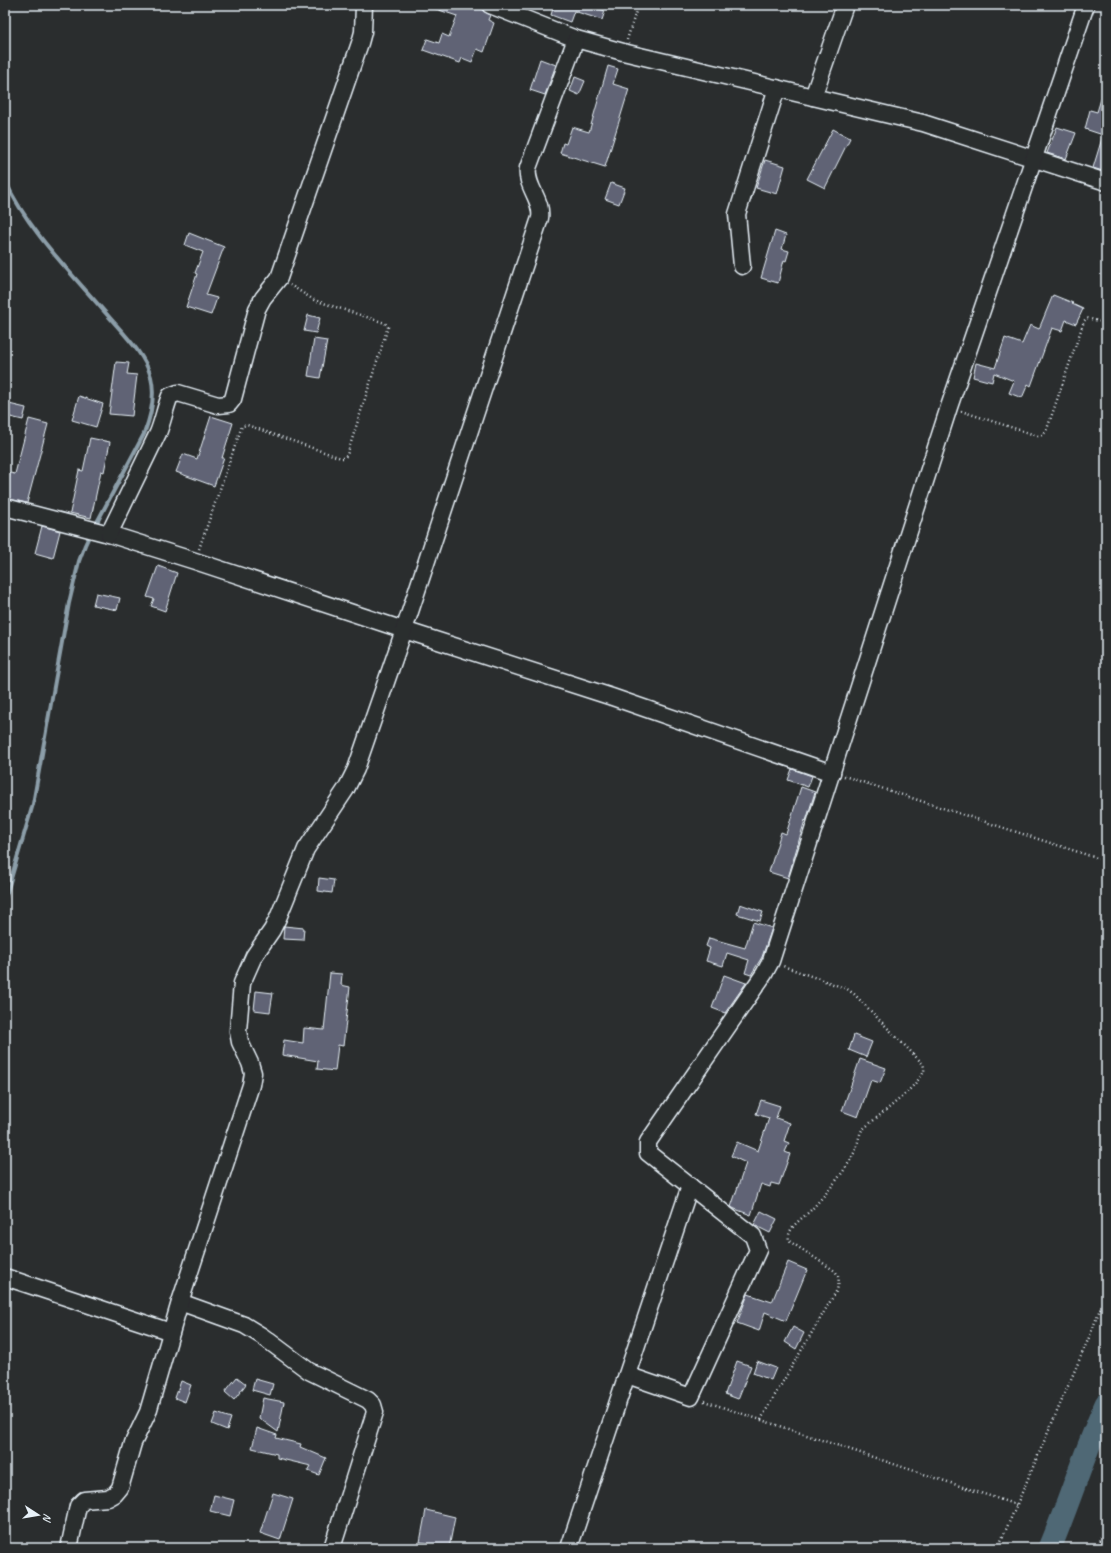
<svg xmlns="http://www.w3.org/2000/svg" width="1111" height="1553" font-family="Caveat,sans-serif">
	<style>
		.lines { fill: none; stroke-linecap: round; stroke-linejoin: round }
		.stream { stroke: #8c9ea9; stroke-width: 4 }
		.river { stroke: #4f6774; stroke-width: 23 }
		.building { fill: #606375; stroke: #e8f1f8 }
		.street-casing { stroke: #e8f1f8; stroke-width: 19 }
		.path { stroke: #e8f1f8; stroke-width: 2.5; stroke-dasharray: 1 3; stroke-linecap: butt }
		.street { stroke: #2a2d2e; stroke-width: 16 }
	</style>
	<rect width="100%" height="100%" fill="#2a2d2e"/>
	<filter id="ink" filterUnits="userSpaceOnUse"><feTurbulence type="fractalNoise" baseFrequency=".025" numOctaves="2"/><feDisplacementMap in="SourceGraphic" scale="8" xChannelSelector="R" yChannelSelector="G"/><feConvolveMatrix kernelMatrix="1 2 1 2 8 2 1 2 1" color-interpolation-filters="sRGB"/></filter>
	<g filter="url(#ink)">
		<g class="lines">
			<g class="stream">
				<path d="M5,180C27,230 75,277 110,318C125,335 145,355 151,377C156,397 151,416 144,434L95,526"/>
				<path d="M5,899L33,804L69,603L79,561L85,545L91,532"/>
			</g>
			<path class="river" d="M1050,1548C1070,1500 1085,1451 1106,1404"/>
		</g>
		<g class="building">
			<path d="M431,5H474L481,8L483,11L490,15L488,20L494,23L484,52L477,49L472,62L462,58L460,63L423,50L427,39L439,43L442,34L449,37L457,16L430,7Z"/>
			<path d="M554,5H588L605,11L602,20L574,11L570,22L551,15Z"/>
			<path d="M540,59L556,65L545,95L530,90Z"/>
			<path d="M608,66L618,69L613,84L629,89L605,167L560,153L563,143L566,144L572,127L589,132Z"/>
			<path d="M575,77L585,81L579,95L570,91Z"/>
			<path d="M1104,89L1106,90V172L1093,168L1103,135L1085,129L1090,110L1097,112Z"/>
			<path d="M1057,127L1076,133L1066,159L1047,153Z"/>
			<path d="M833,129L850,138L825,188L807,179Z"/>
			<path d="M765,160L785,166L777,194L756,188Z"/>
			<path d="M611,183L625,188L619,204L605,199Z"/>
			<path d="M775,231L786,235L782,249L789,251L786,261L784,260L778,283L761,278Z"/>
			<path d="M189,233L224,247L206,295L217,298L211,315L186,307L197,274L195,273L203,252L185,245Z"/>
			<path d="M1053,295L1073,303L1072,304L1083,309L1076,324L1066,320L1062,331L1052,328L1031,386L1028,384L1022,398L1009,393L1014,381L994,373L992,382L973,377L976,363L995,368L1005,338L1022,344L1030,325L1039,329Z"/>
			<path d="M308,315L320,318L316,333L304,331Z"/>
			<path d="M314,339L327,341L320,378L308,376Z"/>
			<path d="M116,362L129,363L127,374L137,375L132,416L109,414Z"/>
			<path d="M79,396L103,404L96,427L72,420Z"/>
			<path d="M9,404L26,408L23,420L6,416Z"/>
			<path d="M211,416L233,423L222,458H224L214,486L176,472L183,454L197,459Z"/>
			<path d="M29,419L48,424L27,503L5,498V493L10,473L15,474Z"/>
			<path d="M90,438L110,442L104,472L101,471L91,518L70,513L79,470L83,471Z"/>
			<path d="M42,526L60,531L53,558L35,553Z"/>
			<path d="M158,566L177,573L165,611L151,606L154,599L147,597Z"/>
			<path d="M96,593L120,598L117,610L93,605Z"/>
			<path d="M792,769L812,776L808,787L788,780Z"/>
			<path d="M801,787L815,792L806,821L805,820L788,878L769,872L781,832L786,834Z"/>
			<path d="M319,878L334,880L332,893L318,891Z"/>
			<path d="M740,904L763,912L760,921L737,914Z"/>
			<path d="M753,922L772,928L762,957L751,975L745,973L749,960L727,953L723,966L706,961L710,948L706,946L709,938L745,948Z"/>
			<path d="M284,926L304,928L303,940L283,939Z"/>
			<path d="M330,973L342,974L341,985L350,987L343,1046L338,1045L335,1071L317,1069L318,1061L282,1055L284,1040L303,1043L304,1028L324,1030Z"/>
			<path d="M724,975L746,983L725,1013L712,1008Z"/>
			<path d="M256,991L273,993L270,1012L254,1010Z"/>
			<path d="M854,1035L872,1042L866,1057L849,1050Z"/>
			<path d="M860,1059L886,1068L880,1083L871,1080L858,1117L842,1111Z"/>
			<path d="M761,1100L780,1106L776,1118L790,1123L784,1141L789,1143L785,1152L790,1154L779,1185L771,1183L770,1187L761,1184L751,1215L735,1209L731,1207L746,1163L731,1156L737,1142L758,1151L769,1118L756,1114Z"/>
			<path d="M761,1211L777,1219L770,1233L754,1225Z"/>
			<path d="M788,1262L807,1270L786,1321L765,1312L759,1331L737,1323L748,1294L772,1302Z"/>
			<path d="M793,1327L804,1333L796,1349L785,1342Z"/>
			<path d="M737,1361L751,1366L738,1399L725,1394Z"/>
			<path d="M757,1361L776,1368L771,1380L753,1373Z"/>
			<path d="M237,1377L246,1384L234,1400L225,1392Z"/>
			<path d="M255,1379L273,1384L270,1395L252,1390Z"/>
			<path d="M181,1381L191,1385L185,1402L175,1398Z"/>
			<path d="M263,1398L284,1402L278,1432L259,1418Z"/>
			<path d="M216,1413L231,1418L227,1430L212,1424Z"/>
			<path d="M257,1428L277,1435L276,1438L301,1444L300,1447L326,1458L319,1475L308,1471L311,1466L277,1458V1454L252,1448Z"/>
			<path d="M273,1493L293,1499L280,1540L260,1533Z"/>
			<path d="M214,1495L234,1500L230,1516L210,1511Z"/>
			<path d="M426,1510L455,1517L449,1548H425L426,1543L420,1542Z"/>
		</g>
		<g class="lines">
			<g class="street-casing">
				<g id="street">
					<path d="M490,5L576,39L623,52L923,123L1106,182"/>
					<path d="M813,97L845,5"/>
					<path d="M742,266L737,214L777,88"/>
					<path d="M5,507L109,534L195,561L404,630L612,697L832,773"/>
					<path d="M109,534L158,433C163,421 165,408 170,396L178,393L218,405L229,404L233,399L257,309L263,298L279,278L360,43L363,32L364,5"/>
					<path d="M5,1277L171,1332"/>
					<path d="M180,1302L244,1325L262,1336L309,1371L368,1400L373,1405L375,1412L332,1548"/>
					<path d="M627,1375L691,1397L758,1250L753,1236L648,1153V1142L764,974L771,961L949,407L1086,5"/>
					<path d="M69,1548L78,1506L84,1500L108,1498L115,1494L120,1488L133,1443L148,1412L180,1302L251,1085L253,1073L250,1063L240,1042L238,1031L242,983L254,956L272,930L278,918L306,849L346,789L356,769L404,630L540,218C543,200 525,186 528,168L576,39"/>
					<path d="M569,1548L690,1186"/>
				</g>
			</g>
			<g class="path">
				<path d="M627,40L638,5"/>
				<path d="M961,411L1038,436L1042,435L1046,432L1084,321L1087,318L1106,323"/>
				<path d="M199,549L242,426L247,425L341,458H344L347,455L388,327L385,323L314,300L290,285"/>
				<path d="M844,776L1106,861"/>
				<path d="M704,1401L1017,1505"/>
				<path d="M761,1420L765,1412L837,1290C839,1282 840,1277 835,1271L789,1241C786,1227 804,1218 813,1208C827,1192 845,1172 854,1153C858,1146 858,1137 862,1130C880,1114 911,1093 923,1073C925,1070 924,1067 923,1064L854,994L847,989L783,966"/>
				<path d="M998,1548L1091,1333L1106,1293"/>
				<path d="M1096,1548L1106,1525"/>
			</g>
			<use href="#street" class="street"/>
		</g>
	</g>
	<rect width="1111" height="1553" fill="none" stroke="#2a2d2e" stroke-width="20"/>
	<rect x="10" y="10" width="1091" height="1533" fill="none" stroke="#e8f1f8" stroke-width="1.5" filter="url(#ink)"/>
	<g transform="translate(38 1515) rotate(102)" stroke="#2a2d2e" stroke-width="3" paint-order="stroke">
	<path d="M0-3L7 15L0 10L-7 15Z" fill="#e8f1f8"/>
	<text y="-6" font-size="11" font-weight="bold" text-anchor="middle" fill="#e8f1f8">N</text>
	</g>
</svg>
